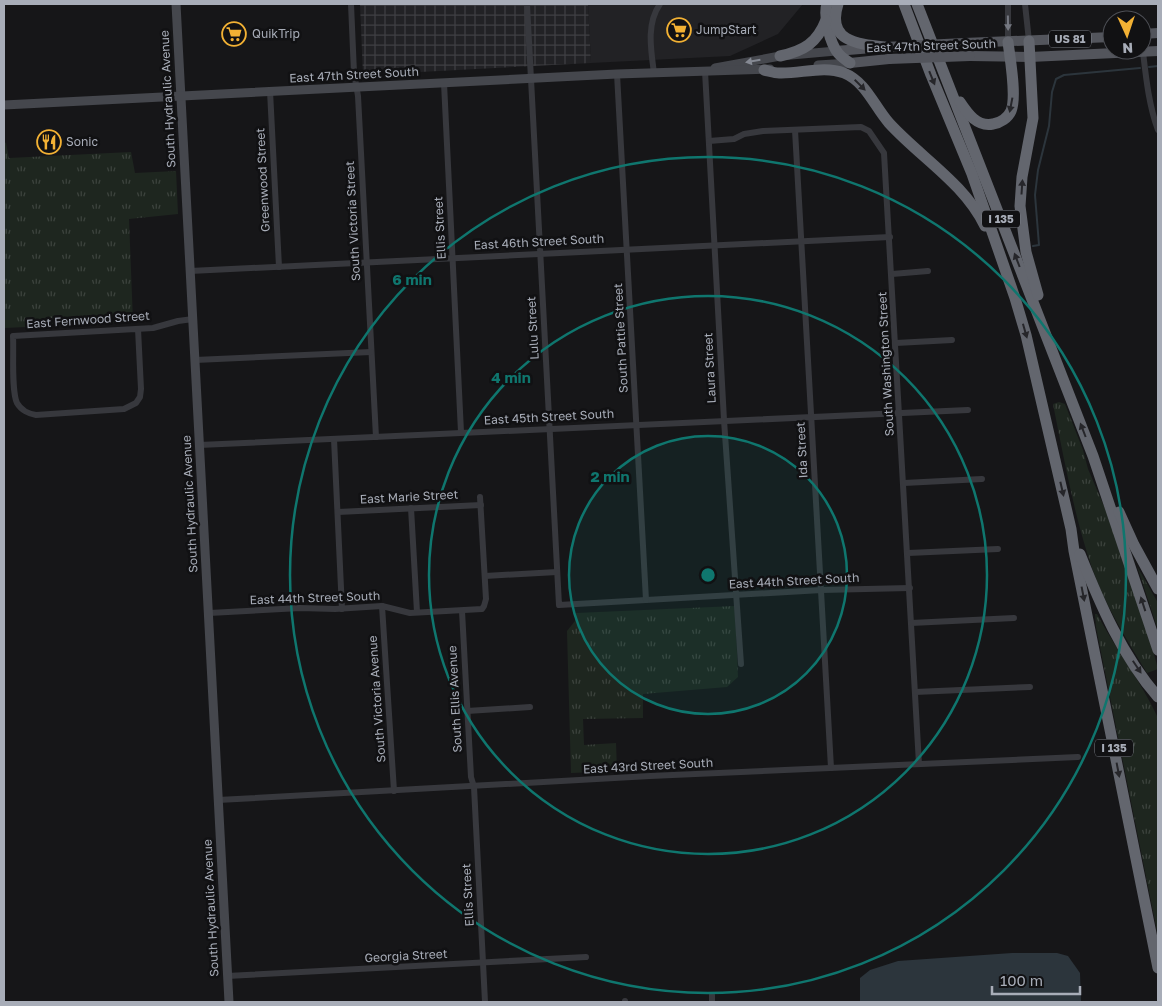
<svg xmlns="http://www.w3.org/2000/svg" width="1162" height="1006" font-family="'Golos Text',sans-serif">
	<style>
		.built { fill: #222225 }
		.industrial { fill: url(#industrial-grid) }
		.grass { fill: url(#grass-tufts) }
		.water { fill: #2c353c }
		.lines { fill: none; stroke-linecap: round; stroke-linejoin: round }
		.stream { stroke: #2c353c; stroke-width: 2 }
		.street { stroke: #37383d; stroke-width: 6 }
		.secondary { stroke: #45474d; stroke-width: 9 }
		.primary { stroke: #53555c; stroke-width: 10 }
		.highway { stroke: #63666e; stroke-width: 11 }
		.primary-bridge { stroke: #53555c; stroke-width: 10 }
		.oneway { fill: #757881 }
		.oneway2 { fill: #858993 }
		.oneway3 { fill: #26262a }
		.ring { fill: none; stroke: #0f766e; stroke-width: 2.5 }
		.labels { text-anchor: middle; stroke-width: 5; stroke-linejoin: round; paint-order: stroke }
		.shield { fill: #111113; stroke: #7b7e86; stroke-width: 1 }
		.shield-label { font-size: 11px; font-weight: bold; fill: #a8adb8 }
		.poi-label { font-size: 12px; fill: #a8adb8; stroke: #111113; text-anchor: start }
		.street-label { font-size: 12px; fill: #a8adb8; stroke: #111113 }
		.centre { fill: #0f766e; stroke: #111113; stroke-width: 2.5 }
		.ring-label { font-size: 15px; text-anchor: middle; font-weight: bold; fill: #0f766e; stroke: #111113; stroke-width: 5; stroke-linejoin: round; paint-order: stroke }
	</style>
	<defs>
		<pattern id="industrial-grid" width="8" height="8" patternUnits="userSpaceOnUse" patternTransform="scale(1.25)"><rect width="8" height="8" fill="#222225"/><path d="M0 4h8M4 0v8" fill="none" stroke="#3f3f43"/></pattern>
		<pattern id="grass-tufts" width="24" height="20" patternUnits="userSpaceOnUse" patternTransform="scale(1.25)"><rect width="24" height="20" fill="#1e261f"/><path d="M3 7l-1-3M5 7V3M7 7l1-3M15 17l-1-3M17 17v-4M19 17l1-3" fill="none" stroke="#3c433d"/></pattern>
	</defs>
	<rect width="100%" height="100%" fill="#161618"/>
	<path class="built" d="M588,4H803L778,34L730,56L591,63Z"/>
	<path class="industrial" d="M360,4H588L591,63L363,75Z"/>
	<g class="grass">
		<path d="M4,142L6,143L9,158L131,152L135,173L176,171L178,214L129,219L133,322L4,328Z"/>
		<path d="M1059,402L1065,404L1083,450L1088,469L1110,520L1149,636L1158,669L1147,673C1127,640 1105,605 1092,568C1074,515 1064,459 1053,404Z"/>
		<path d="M1137,566L1158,603V630Z"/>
		<path d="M735,606L738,677L727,687L643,694V718L583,719L584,745L616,743L617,771L571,773L567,631L575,621L576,613Z"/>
		<path d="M1095,614H1097C1116,650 1141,681 1158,718V936L1096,627Z"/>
	</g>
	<path class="water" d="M1012,953H1057L1068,956L1080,973L1081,1002H860V978L870,970L898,961Z"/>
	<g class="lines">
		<g class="stream">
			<path d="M1149,67L1158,66"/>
			<path d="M1033,246L1039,245L1035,195L1038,170L1049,126L1052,92L1056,79L1064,75L1140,68"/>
		</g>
		<g class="street">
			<path d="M351,4L354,73L358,96L376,437"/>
			<path d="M527,4L559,605L822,590L910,588"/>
			<path d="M1008,4V42"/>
			<path d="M1025,4L1029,41"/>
			<path d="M1143,52C1146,78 1149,106 1158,130"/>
			<path d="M705,71L724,420L741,664"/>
			<path d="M654,73C651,50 646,24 660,4"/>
			<path d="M617,74L646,600"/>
			<path d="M444,83L461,432"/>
			<path d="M270,91L279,267"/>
			<path d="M795,130L831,768"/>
			<path d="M709,141L734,139L744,134L763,131L861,127L869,131L884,153L919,764"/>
			<path d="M190,271L890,237"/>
			<path d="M892,274L928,271"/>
			<path d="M138,329L141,389L140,397L136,403L124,409L36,415C29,414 21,410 17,403C11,390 14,351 13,336L153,328L178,321L193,319"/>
			<path d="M896,343L952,340"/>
			<path d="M195,360L371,352"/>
			<path d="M334,439L342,609"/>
			<path d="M199,445L968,410"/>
			<path d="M904,483L982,479"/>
			<path d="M411,508L417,612"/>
			<path d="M338,512L481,505"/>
			<path d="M908,553L998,549"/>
			<path d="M485,576L557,572"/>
			<path d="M382,606L394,791"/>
			<path d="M462,611L471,777L474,787L485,1002"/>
			<path d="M209,613L300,608L335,609L382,606L410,613L482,609L484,606L486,599L480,497"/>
			<path d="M911,623L1014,618"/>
			<path d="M915,692L1030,687"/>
			<path d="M467,711L530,707"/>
			<path d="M218,800L650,776L1078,757"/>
			<path d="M227,976L586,957"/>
			<path d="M712,995V1002"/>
			<path d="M625,1002V1001"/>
		</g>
		<g class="secondary">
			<path d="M176,4L229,1002"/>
			<path d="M818,65L850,63"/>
			<path d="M715,68L780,56L836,51"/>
			<path d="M4,105L617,74L770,69"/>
		</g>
		<g class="primary">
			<path d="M1142,34L1158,33"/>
			<path d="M964,43L1112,37"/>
			<path d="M836,51L872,48"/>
			<path d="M970,56L1030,57L1158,51"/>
			<path d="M850,63L889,59"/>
		</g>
		<g class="highway">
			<path d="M827,4C823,16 830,43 838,53C841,57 846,60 850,63"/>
			<path d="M838,4C826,41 857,44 885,47"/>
			<path d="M904,4L931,75L972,174L1015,298L1026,335L1071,529L1074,551L1158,968"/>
			<path d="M917,4L1093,456L1158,650"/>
			<path d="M1029,41L1033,118L1022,177L1020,206L1026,252L1038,295"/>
			<path d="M780,56C804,51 817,43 826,20"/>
			<path d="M764,70C769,71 774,73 779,73C800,74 824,65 844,73C866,82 874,106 889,123C921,158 964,183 985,226"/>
			<path d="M960,102C968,114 977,127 993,124C1000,123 1008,118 1011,111C1017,97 1010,58 1008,42"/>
			<path d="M1119,512L1134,545L1158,589"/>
			<path d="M1080,554C1100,604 1122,656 1158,697"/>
		</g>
		<g class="primary-bridge">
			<path d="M885,47L964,43"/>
			<path d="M889,59L970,56"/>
		</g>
	</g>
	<defs><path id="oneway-solid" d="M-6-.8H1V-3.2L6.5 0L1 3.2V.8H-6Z" transform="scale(1.25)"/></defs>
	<use class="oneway" href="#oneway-solid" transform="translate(1008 23) rotate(89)"/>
	<use class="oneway2" href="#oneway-solid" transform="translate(753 61) rotate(170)"/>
	<g class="oneway3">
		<use href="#oneway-solid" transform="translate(932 78) rotate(68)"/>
		<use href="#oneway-solid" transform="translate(860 85) rotate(45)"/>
		<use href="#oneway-solid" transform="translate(1011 105) rotate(101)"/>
		<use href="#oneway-solid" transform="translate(1022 187) rotate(-86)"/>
		<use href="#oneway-solid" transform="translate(1017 260) rotate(-111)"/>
		<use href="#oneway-solid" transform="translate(1025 331) rotate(74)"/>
		<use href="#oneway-solid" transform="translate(1083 430) rotate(-111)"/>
		<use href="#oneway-solid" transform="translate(1062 489) rotate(77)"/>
		<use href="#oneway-solid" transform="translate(1083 594) rotate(79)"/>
		<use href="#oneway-solid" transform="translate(1143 604) rotate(-108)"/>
		<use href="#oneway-solid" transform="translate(1137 667) rotate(56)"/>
		<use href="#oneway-solid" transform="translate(1118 770) rotate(79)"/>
	</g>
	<circle cx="708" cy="575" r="139" fill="#0f766e" fill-opacity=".12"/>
	<g class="ring">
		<circle cx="708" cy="575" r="139"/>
		<circle cx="708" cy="575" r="279"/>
		<circle cx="708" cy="575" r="418"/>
	</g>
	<defs>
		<g id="supermarket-ring" transform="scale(1.25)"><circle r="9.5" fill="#111113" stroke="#f2b134" stroke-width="1.5"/><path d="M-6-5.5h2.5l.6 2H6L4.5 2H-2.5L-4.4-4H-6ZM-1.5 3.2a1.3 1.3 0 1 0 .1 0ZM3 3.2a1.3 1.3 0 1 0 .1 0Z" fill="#f2b134"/></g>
		<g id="restaurant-ring" transform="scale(1.25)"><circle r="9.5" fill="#111113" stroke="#f2b134" stroke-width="1.5"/><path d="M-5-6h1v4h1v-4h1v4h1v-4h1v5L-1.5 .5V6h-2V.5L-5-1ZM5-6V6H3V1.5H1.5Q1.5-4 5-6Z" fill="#f2b134"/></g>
	</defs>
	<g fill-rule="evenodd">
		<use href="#supermarket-ring" x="679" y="30"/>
		<use href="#supermarket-ring" x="234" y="34"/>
		<use href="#restaurant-ring" x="49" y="142"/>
	</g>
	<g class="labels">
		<g class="shield">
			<rect x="1049" y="30.5" width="42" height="17" rx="4"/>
			<rect x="982" y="210.5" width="38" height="17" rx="4"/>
			<rect x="1095" y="739.5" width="38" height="17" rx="4"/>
		</g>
		<g class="shield-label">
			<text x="1070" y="43">US 81</text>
			<text x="1001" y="223">I 135</text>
			<text x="1114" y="752">I 135</text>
		</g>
		<g class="poi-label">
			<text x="696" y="34">JumpStart</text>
			<text x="252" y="38">QuikTrip</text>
			<text x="66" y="146">Sonic</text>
		</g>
		<g class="street-label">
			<text transform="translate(931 46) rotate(-2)" y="4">East 47th Street South</text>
			<text transform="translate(354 75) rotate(-3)" y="4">East 47th Street South</text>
			<text transform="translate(168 99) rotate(-93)" y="4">South Hydraulic Avenue</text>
			<text transform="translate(263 180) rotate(-93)" y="4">Greenwood Street</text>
			<text transform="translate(353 221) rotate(-93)" y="4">South Victoria Street</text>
			<text transform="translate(440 228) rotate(-93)" y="4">Ellis Street</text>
			<text transform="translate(539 242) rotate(-3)" y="4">East 46th Street South</text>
			<text transform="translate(88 320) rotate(-4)" y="4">East Fernwood Street</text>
			<text transform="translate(533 328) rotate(-93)" y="4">Lulu Street</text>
			<text transform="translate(621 338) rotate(-93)" y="4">South Pattie Street</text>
			<text transform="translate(886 364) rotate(-93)" y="4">South Washington Street</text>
			<text transform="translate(710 368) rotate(-93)" y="4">Laura Street</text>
			<text transform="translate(549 417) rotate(-3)" y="4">East 45th Street South</text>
			<text transform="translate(802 450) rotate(-93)" y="4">Ida Street</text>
			<text transform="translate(409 497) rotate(-3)" y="4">East Marie Street</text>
			<text transform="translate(190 504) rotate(-93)" y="4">South Hydraulic Avenue</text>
			<text transform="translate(794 581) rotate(-3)" y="4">East 44th Street South</text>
			<text transform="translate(315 598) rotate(-2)" y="4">East 44th Street South</text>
			<text transform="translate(377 699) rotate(-94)" y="4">South Victoria Avenue</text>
			<text transform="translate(455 699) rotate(-93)" y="4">South Ellis Avenue</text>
			<text transform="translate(648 766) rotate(-3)" y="4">East 43rd Street South</text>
			<text transform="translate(468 895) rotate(-93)" y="4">Ellis Street</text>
			<text transform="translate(211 908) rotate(-93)" y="4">South Hydraulic Avenue</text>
			<text transform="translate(406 956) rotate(-3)" y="4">Georgia Street</text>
		</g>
	</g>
	<circle cx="708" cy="575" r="8" class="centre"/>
	<g class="ring-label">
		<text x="412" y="285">6 min</text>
		<text x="511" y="383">4 min</text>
		<text x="610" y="482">2 min</text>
	</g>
	<rect width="1162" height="1006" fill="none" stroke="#a8adb8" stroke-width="10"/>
	<g transform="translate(1127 35) rotate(177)"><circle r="24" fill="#111113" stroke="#4d4f55"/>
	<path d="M0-4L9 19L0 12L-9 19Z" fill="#f2b134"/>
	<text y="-8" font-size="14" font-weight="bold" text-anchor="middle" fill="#a8adb8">N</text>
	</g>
	<path d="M992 986v8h88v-8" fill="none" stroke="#a8adb8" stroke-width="2.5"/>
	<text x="1000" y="986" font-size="15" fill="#a8adb8" stroke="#111113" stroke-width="4" paint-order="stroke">100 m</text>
</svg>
